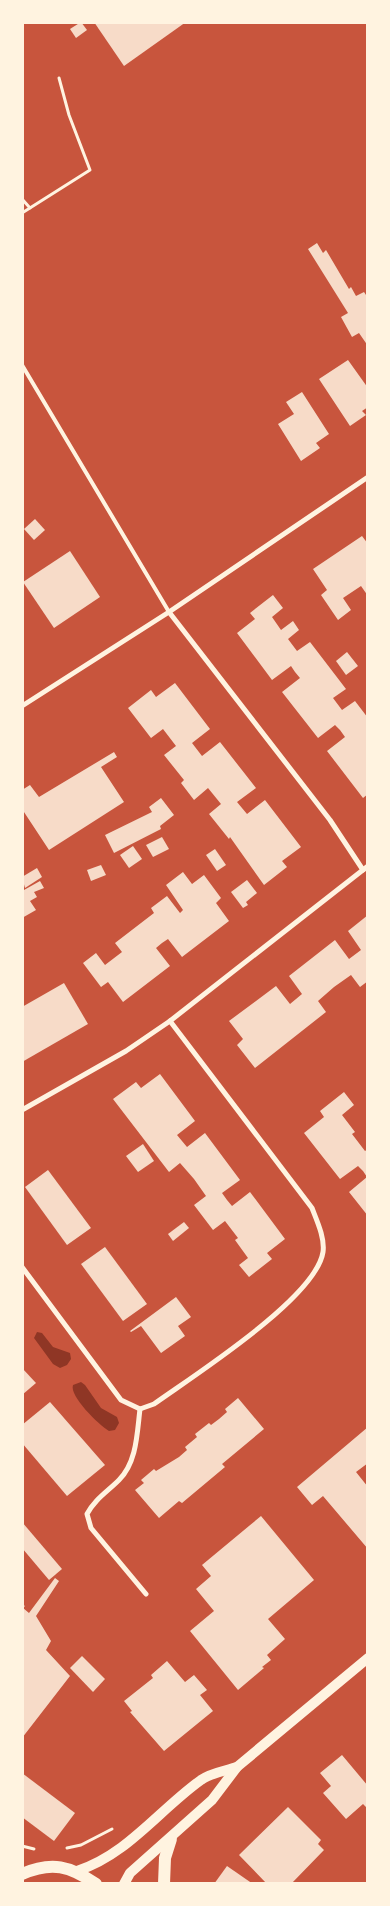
<svg xmlns="http://www.w3.org/2000/svg" width="390" height="1906" font-family="'Noto Sans',sans-serif">
	<style>
		.water { fill: #8f3625 }
		.building { fill: #f7dbc8 }
		.lines { fill: none; stroke-linecap: round; stroke-linejoin: round }
		.path { stroke: #fff3e0; stroke-width: 3 }
		.service { stroke: #fff3e0; stroke-width: 4 }
		.minor { stroke: #fff3e0; stroke-width: 5 }
		.secondary { stroke: #fff3e0; stroke-width: 10 }
		.primary { stroke: #fff3e0; stroke-width: 12 }
	</style>
	<rect width="100%" height="100%" fill="#c8553d"/>
	<g class="water">
		<path d="M37,1332L42,1333L53,1347L70,1353L71,1359L67,1365L60,1368L53,1364L34,1338Z"/>
		<path d="M81,1382L85,1385L101,1408L117,1417L119,1423L115,1430L109,1431C99,1425 69,1396 73,1385Z"/>
	</g>
	<g class="building">
		<path d="M81,22L87,30L76,38L70,29Z"/>
		<path d="M94,22H186L124,66Z"/>
		<path d="M317,243L323,253L326,250L349,289L351,287L356,296L364,292L368,298V346L359,333L352,337L341,317L348,313L308,249Z"/>
		<path d="M348,360L368,388V407L362,411L366,415L350,426L319,379Z"/>
		<path d="M302,392L329,434L316,443L320,448L301,461L278,424L294,414L286,402Z"/>
		<path d="M35,519L45,530L34,540L24,529Z"/>
		<path d="M362,536L368,544V596L361,586L343,598L351,610L338,620L321,595L327,590L313,569Z"/>
		<path d="M70,551L100,597L54,628L23,582Z"/>
		<path d="M273,595L283,608L272,617L281,630L293,621L299,630L288,639L297,651L310,642L346,689L333,698L342,710L355,701L368,718V794L363,798L327,751L345,737L340,730L335,725L318,738L282,692L300,678L295,672L291,666L272,680L237,633L255,619L250,613Z"/>
		<path d="M347,652L358,666L346,675L336,661Z"/>
		<path d="M175,683L210,729L192,743L202,756L220,742L256,788L237,802L247,814L265,800L301,847L282,861L287,867L264,885L230,837L229,839L209,814L221,804L208,788L194,800L181,783L184,780L164,755L176,746L163,729L151,738L128,708L151,690L156,697Z"/>
		<path d="M114,752L117,757L101,767L124,802L49,850L22,809V790L30,785L39,797Z"/>
		<path d="M161,798L174,815L160,826L161,829L114,853L105,835L152,812L149,807Z"/>
		<path d="M162,837L169,849L153,857L146,845Z"/>
		<path d="M133,846L142,859L129,868L120,855Z"/>
		<path d="M215,849L226,865L217,871L206,855Z"/>
		<path d="M101,865L106,875L91,881L87,870Z"/>
		<path d="M37,868L42,877L25,888L22,877Z"/>
		<path d="M183,872L192,884L204,875L221,898L216,903L229,921L182,957L168,939L162,943L156,948L170,966L123,1002L108,982L101,987L83,963L96,953L105,965L122,952L115,943L154,913L151,908L167,896L180,913L183,910L166,885Z"/>
		<path d="M247,880L257,893L246,902L248,905L243,908L231,892Z"/>
		<path d="M40,881L44,888L34,892L37,897L30,901L36,910L22,918V888L24,890Z"/>
		<path d="M368,915V981L360,987L351,975L334,987L318,1001L326,1012L255,1068L237,1045L243,1039L229,1021L276,986L290,1004L302,994L289,976L335,940L349,959L361,950L348,931Z"/>
		<path d="M64,983L88,1024L22,1062V1007Z"/>
		<path d="M160,1074L195,1121L177,1135L187,1147L205,1133L240,1180L222,1193L227,1200L232,1206L250,1192L285,1239L267,1253L272,1259L249,1277L239,1265L248,1258L235,1240L238,1238L225,1221L213,1230L194,1205L206,1196L194,1179L180,1163L169,1172L113,1099L136,1082L141,1088Z"/>
		<path d="M344,1092L354,1105L342,1115L355,1132L352,1134L365,1151L368,1149V1216L349,1192L367,1177L363,1171L358,1166L340,1179L304,1133L324,1117L320,1111Z"/>
		<path d="M143,1144L154,1161L138,1172L126,1156Z"/>
		<path d="M48,1170L91,1228L67,1245L25,1187Z"/>
		<path d="M184,1222L189,1228L173,1241L168,1234Z"/>
		<path d="M105,1247L147,1304L123,1321L81,1264Z"/>
		<path d="M176,1297L191,1317L178,1326L185,1336L161,1353L141,1326L131,1332L130,1331Z"/>
		<path d="M22,1368L36,1383L22,1395Z"/>
		<path d="M238,1398L264,1429L222,1464L225,1467L182,1503L179,1501L159,1518L135,1490L144,1483L141,1480L154,1469L156,1471L179,1457L187,1450L185,1447L197,1437L195,1434L209,1423L211,1425L219,1419L227,1412L225,1409Z"/>
		<path d="M50,1402L105,1465L67,1496L22,1443V1425Z"/>
		<path d="M368,1427V1463L356,1472L368,1487V1549L323,1496L312,1505L297,1487Z"/>
		<path d="M261,1516L314,1580L268,1619L285,1639L267,1655L271,1660L262,1667L264,1668L238,1690L190,1631L214,1611L196,1589L211,1576L202,1565Z"/>
		<path d="M22,1522L62,1569L49,1580L22,1548Z"/>
		<path d="M55,1578L59,1581L36,1616L51,1641L46,1650L70,1676L22,1738V1604L25,1606L23,1608L29,1613Z"/>
		<path d="M82,1656L105,1679L93,1692L70,1668Z"/>
		<path d="M167,1661L185,1682L194,1675L207,1690L200,1695L213,1711L164,1751L130,1712L132,1711L124,1701L153,1678L151,1675Z"/>
		<path d="M342,1755L368,1786V1809L363,1804L346,1819L323,1793L331,1786L320,1773Z"/>
		<path d="M22,1773L75,1813L54,1841L22,1817Z"/>
		<path d="M288,1807L321,1840L318,1844L324,1850L291,1884H267L239,1855Z"/>
		<path d="M227,1866L253,1884H214Z"/>
	</g>
	<g class="lines">
		<g class="path">
			<path d="M22,199L30,208"/>
			<path d="M22,213L90,170L69,115L59,78"/>
			<path d="M22,1846L34,1849"/>
			<path d="M67,1848L81,1845L112,1829"/>
		</g>
		<path class="service" d="M22,365L169,612"/>
		<g class="minor">
			<path d="M169,612L330,820L363,870"/>
			<path d="M22,706L169,612L368,477"/>
			<path d="M22,1110L126,1051L170,1021L368,866"/>
			<path d="M22,1267L121,1400L140,1409L154,1404C193,1376 316,1298 323,1252C325,1238 317,1221 312,1208L170,1021"/>
			<path d="M140,1409C137,1433 137,1462 119,1480C107,1492 95,1499 87,1514L91,1528L146,1594"/>
		</g>
		<g class="secondary">
			<path d="M77,1871C127,1855 159,1810 201,1780C210,1773 225,1771 237,1767"/>
			<path d="M124,1884L130,1873L212,1800L237,1767L368,1658"/>
		</g>
		<g class="primary">
			<path d="M22,1874C52,1861 70,1866 96,1884"/>
			<path d="M164,1884L165,1858L171,1839"/>
		</g>
	</g>
	<rect width="390" height="1906" fill="none" stroke="#fff3e0" stroke-width="48"/>
</svg>
